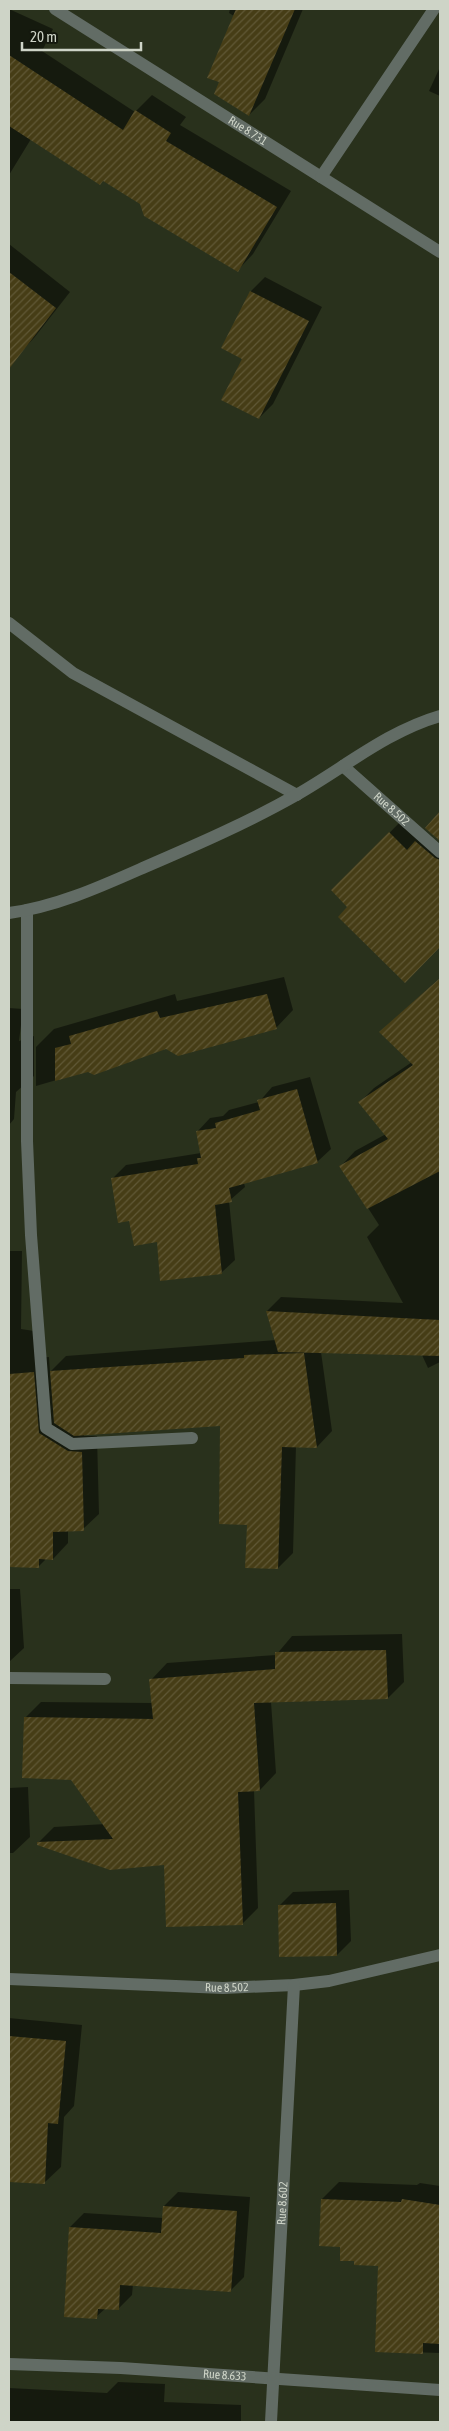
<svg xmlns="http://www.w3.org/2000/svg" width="449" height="2431" font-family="'Asap Condensed',sans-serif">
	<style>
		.shadow { fill: #0007 }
		.building { fill: url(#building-hatch) }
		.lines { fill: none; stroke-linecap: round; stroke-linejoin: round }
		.minor { stroke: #626c65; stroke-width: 12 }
		.labels { text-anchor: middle; stroke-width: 5; stroke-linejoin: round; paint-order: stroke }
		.street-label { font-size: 12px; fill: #ced4c7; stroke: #14180e }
	</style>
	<defs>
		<pattern id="building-hatch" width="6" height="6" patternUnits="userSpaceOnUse" patternTransform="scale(1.25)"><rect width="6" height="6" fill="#463d16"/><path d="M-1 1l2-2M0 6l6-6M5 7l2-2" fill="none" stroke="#605836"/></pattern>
	</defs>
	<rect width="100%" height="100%" fill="#29311c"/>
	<g class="shadow">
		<path d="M9,9L53,29L42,51L135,112L152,95L186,117L180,125L291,191L253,254L238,270L141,203L31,139L9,175Z"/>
		<path d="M230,9H303L265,99L249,115L221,82L234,16L229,13Z"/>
		<path d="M440,67V96L429,91Z"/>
		<path d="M9,244L70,292L34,338L19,354L9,347Z"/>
		<path d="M265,277L322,307L273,404L259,418L244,358L223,347L251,291Z"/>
		<path d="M407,815L440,848V945L405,981L349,907L333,890Z"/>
		<path d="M284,977L293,1010L276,1028L166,1048L36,1086V1047L54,1029L175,994L177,1001Z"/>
		<path d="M440,978V1362L428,1368L422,1355L321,1352L332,1431L317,1447L296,1446L293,1553L278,1568L248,1524L222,1425L84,1434V1436H97L99,1514L83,1529L68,1530V1543L53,1559H46L38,1567L9,1566V1251H22L21,1329L34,1331L35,1358L49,1357L50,1372L66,1356L276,1340L267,1311L281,1297L403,1303L367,1237L379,1225L341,1166L355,1151L386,1134L360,1102L374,1088L412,1062L381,1032Z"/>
		<path d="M9,1008L23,1009L19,1041L34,1036V1076L16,1092L14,1119L9,1125Z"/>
		<path d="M310,1077L331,1149L317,1162L244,1183L245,1187L229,1201L235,1260L221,1273L158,1241L130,1219L112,1179L126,1165L201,1153L197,1132L210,1118L223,1116L229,1110L259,1102L272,1087Z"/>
		<path d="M9,1589H20L24,1648L9,1662Z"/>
		<path d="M402,1634L404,1682L388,1698L271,1702L276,1773L260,1790H254L258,1908L242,1924L165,1864L38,1843L54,1827L105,1824L25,1718L41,1702L153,1703L151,1680L167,1663L276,1655L292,1636Z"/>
		<path d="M28,1787L30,1837L13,1853H9V1788Z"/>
		<path d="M349,1890L351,1941L337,1955L279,1906L293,1892Z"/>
		<path d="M9,2018L82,2025L74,2106L64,2117L61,2167L44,2183L9,2181Z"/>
		<path d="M339,2182L417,2185L420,2183L440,2186V2353L376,2351L379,2265L356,2260L342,2246L322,2199Z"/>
		<path d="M178,2192L250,2197L244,2277L230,2291L133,2284L132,2295L118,2309L106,2308L96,2317L70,2227L84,2213L163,2218L164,2206Z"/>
		<path d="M118,2382L165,2384L164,2402L241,2405V2422H9V2388L107,2393Z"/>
	</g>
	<g class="building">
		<path d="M236,9H295L249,116L214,94L219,82L207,78Z"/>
		<path d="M9,55L123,130L135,110L171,133L166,141L277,207L238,272L144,216L140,204L103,181L100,185L9,126Z"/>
		<path d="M9,272L56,308L9,369Z"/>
		<path d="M250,291L309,321L259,419L221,400L242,359L221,348Z"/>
		<path d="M440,811V841L425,828Z"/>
		<path d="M389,832L407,850L415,841L435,858L440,860V947L405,983L338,917L347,907L331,890Z"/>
		<path d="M440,978V1171L367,1209L339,1166L388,1139L358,1102L413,1065L379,1032Z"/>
		<path d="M267,994L277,1029L178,1056L166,1049L94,1075L88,1072L55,1081V1048L71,1044L69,1036L157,1011L160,1018Z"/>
		<path d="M297,1089L318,1163L229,1188L232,1202L215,1205L222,1274L160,1281L157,1242L134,1246L129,1221L118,1223L111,1178L198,1164L197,1158H201L196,1131L216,1128L215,1123L260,1110L257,1100Z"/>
		<path d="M266,1311L440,1320V1356L278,1352Z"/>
		<path d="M304,1353L317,1448L282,1447L278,1569L245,1568L247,1525L219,1524L220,1426L74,1436L54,1423L50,1371L244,1358V1355Z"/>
		<path d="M34,1372L39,1433L68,1451L82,1452L84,1531L53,1532V1560L39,1559V1568L9,1567V1374Z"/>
		<path d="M386,1650L388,1699L254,1703L260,1791L238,1792L243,1925L166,1927L164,1865L110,1870L37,1845V1842L113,1839L71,1780L22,1778L24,1717L153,1719L149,1679L275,1669V1652Z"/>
		<path d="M336,1903L337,1956L279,1957L278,1905Z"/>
		<path d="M9,2036L66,2041L58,2124L48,2123L45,2184L9,2182Z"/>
		<path d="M321,2199L401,2202L402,2199L440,2205V2344L423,2343V2354L375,2352L378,2266L354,2265V2261H340V2247L319,2246Z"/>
		<path d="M163,2206L237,2211L231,2292L120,2285L119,2310L98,2309L97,2319L64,2317L69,2227L161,2233Z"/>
	</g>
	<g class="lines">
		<g class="minor">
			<path id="s1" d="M55,9L440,252"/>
			<path d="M321,177L434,9"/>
			<path d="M9,623L73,673L297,795"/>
			<path id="s2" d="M343,766L440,852"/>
			<path d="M27,910V1141L31,1235L46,1428L72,1444L192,1438"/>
			<path d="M9,913C56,907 102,886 145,867C196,845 249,822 298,794C345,767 388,731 440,716"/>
			<path d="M9,1678L105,1679"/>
			<path id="s3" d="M9,1979L223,1988L294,1985L329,1981L440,1955"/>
			<path id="s4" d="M9,2364L121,2368L440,2390"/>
			<path id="s5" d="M271,2422L294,1985"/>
		</g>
	</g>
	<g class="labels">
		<g class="street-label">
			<text dy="4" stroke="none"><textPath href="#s1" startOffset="228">Rue 8.731</textPath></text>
			<text dy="4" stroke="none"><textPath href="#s2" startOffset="65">Rue 8.502</textPath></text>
			<text dy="4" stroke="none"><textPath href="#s3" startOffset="218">Rue 8.502</textPath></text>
			<text dy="4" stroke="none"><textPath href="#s5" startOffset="219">Rue 8.602</textPath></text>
			<text dy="4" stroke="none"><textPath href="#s4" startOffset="216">Rue 8.633</textPath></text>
		</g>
	</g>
	<rect width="449" height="2431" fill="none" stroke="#ced4c7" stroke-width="20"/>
	<path d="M22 42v8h119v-8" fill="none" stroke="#ced4c7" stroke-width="2.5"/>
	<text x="30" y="42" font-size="15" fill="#ced4c7" stroke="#14180e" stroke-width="4" paint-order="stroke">20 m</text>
</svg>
